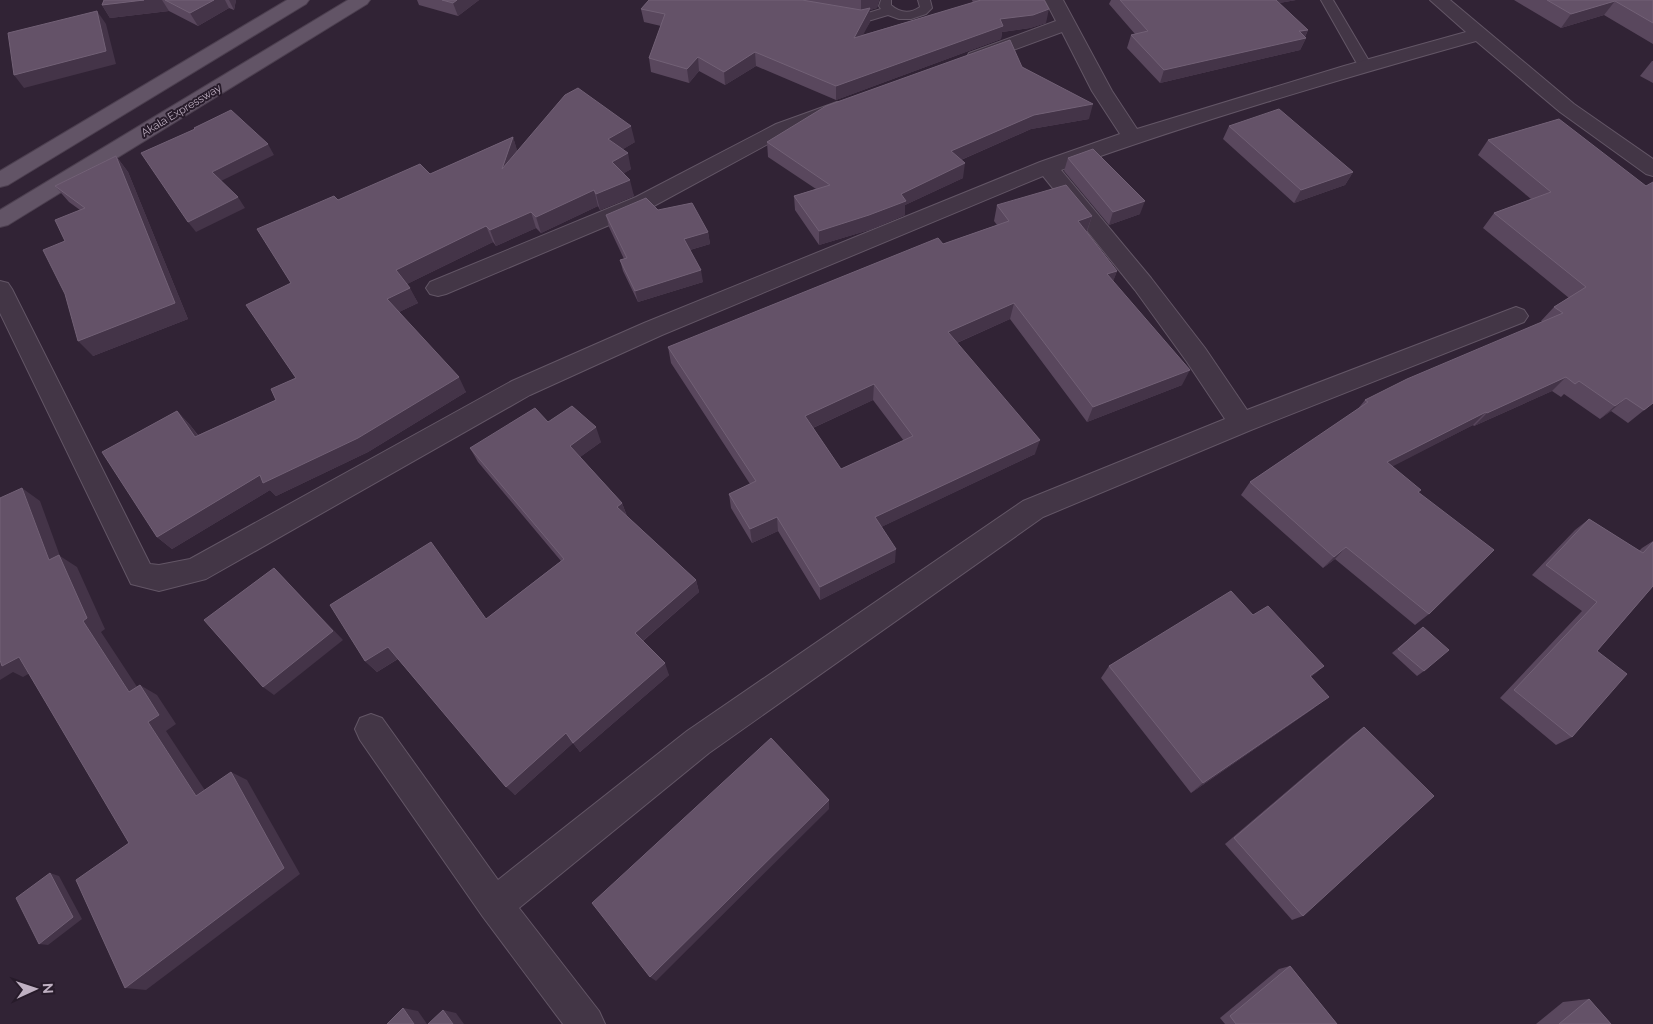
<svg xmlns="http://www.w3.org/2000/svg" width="1653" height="1024" font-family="Raleway,sans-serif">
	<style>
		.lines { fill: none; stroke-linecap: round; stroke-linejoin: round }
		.service-casing { stroke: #635666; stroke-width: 2 }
		.minor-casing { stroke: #635666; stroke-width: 2 }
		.primary-casing { stroke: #4c3f4f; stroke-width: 2 }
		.service { fill: #433646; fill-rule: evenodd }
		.minor { fill: #433646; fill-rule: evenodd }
		.primary { fill: #625466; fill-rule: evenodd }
		.wall { fill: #59475d; fill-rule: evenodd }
		.shaded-wall { fill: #443448 }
		.building { fill: #645268; stroke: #726176; fill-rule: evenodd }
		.labels { text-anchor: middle; stroke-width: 4; stroke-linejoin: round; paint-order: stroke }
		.far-street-label { font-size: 11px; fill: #bfb0c2; stroke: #271b2a }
	</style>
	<rect width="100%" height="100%" fill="#312335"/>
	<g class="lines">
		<g class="service-casing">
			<g id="service">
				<path d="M881,0H891V5C900,13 910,14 920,7L918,0H930L932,8L926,14L911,19H899L888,15L868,21L844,19L838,15L844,11L868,13L881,9L879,6Z"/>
				<path d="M1321,0H1333L1372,66L1370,69H1360Z"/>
			</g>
		</g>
		<g class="minor-casing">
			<g id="minor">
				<path d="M1045,0H1063L1112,91L1137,129L1344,66L1466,32L1430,0H1450L1574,104L1653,159V176L1646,174L1560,112L1476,41C1337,80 1197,121 1061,170L1151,278L1205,348L1247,410L1508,310L1516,307L1524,310L1528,316L1524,322L1251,430L1043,517L709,753L519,908L599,1011L605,1024H563L483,917L360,740L355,729L360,718L371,714L382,718L498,880L687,731L1023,501L1225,419L1187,362L1135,290L1043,176L662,335L530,395L206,579L159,591L131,584L0,313V281L8,283L12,289L150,564L159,565L190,559L512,381L644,323L1040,162L1120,134L1092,91L1062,32L983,61L976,63L969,61L967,57L969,53L1056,21Z"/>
				<path d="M837,102L844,104L847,108L844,112L790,132L652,207L446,294L438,296L430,294L426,288L430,282L636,197L776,124Z"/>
			</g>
		</g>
		<g class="primary-casing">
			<g id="primary">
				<path d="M287,0H309L306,4L8,185L0,187V171Z"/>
				<path d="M348,0H370L367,4L8,225L0,227V210Z"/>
			</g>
		</g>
		<use href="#service" class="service"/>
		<use href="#minor" class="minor"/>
		<use href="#primary" class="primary"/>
	</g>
	<g class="wall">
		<path d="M104,0H236L234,10L229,8L198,26L169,11L110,18L102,5Z"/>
		<path d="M417,0H479L458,16L419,5Z"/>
		<path d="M649,0H879L877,8L870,10V22L862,35L973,3L972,0H1044L1046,23L1030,28L1002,32L1001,39L836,100L756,66L725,85L699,71L689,83L651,72L649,58L661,26L644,22L641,9Z"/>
		<path d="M1111,0H1296L1279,3L1308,30L1305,37L1306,38L1300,50L1160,83L1127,48L1131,35L1135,34L1109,4Z"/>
		<path d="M1514,0H1653V44L1604,15L1561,28Z"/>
		<path d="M1652,61H1653V83L1640,76Z"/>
		<path d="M1022,67L1089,119L1031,129L961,160L963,178L905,205V215L869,230L819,245L795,210L794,196L816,189L768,157L767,142Z"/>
		<path d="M1559,119L1653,403L1628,423L1611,411L1600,419L1564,394L1561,397L1552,391L1474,426L1473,425L1392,466L1418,492L1429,614L1415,625L1335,559L1323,568L1241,495L1250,482L1357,410L1365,400L1542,322L1541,321L1554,307L1569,298L1483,228L1494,213L1531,199L1478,155L1488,140Z"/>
		<path d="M1229,126L1353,172L1345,185L1294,203L1223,139Z"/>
		<path d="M513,137L517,151L635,142L623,149L631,169L624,173L634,196L600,210L598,206L541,233L536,228L496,246L493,242L407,284L418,303L399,312L466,392L368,452L276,496L270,490L172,549L157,537L177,411L190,425L198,435L276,400L296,378L291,283L338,200L430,174Z"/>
		<path d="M116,156L128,172L188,319L93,356L65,241L80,210L69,202L55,186Z"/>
		<path d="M1068,158L1140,214L1109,225L1064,171Z"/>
		<path d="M997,205L1092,216L1087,232L1117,271L1113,281L1182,385L1087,422L1010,319L957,343L1035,454L881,527L895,562L820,600L778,531L752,543L731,508L729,494L750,484L671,363L668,347L943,244L997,225L994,221ZM873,400L904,441L841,469L813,428Z"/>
		<path d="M658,210L708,232L710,244L690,250L703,282L638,302L623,271L620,260L624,259L609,227L606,215Z"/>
		<path d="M548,422L601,442L580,457L622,503L627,516L696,580L699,592L643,641L669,675L580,752L573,743L515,795L398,659L377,672L365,661L486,619L561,561L478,462L470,448Z"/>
		<path d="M1589,519L1639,551L1642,548L1653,541V586L1597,651L1572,737L1556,745L1500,698L1582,611L1532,575L1575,530Z"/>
		<path d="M1253,615L1324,666L1311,677L1314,708L1191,793L1101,678L1109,666Z"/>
		<path d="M1423,627L1424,671L1417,676L1392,653Z"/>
		<path d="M1364,727L1303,916L1292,920L1225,844L1353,735Z"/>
		<path d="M1290,966L1337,1024H1225L1220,1018L1279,969Z"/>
		<path d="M1589,999L1611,1024H1536L1563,1002Z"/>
	</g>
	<g class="shaded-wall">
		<path d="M144,0H162L169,11L110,18L102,5Z"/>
		<path d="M214,0H225L229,8L198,26L190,13Z"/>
		<path d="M229,0H236L234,10Z"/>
		<path d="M457,0H479L458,16L453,3Z"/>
		<path d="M861,0H879L877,8L870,10V22L854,52V38L861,12Z"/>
		<path d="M1265,0H1296L1263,6Z"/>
		<path d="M1615,1L1604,15L1561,28L1571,14Z"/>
		<path d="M1049,9L1046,23L1030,28L1002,32L1001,39L836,100V86L1000,19Z"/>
		<path d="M97,11L106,24L116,64L24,88L14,75Z"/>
		<path d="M1308,30L1304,38H1306L1300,50L1160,83L1164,70Z"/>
		<path d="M755,52L756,66L725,85L724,72Z"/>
		<path d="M698,57L699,71L689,83L687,69Z"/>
		<path d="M1093,104L1089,119L1031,129L949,165L951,151L1034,115Z"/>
		<path d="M631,126L635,142L612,156L608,139Z"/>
		<path d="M513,137L518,153L502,169Z"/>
		<path d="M268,144L274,155L219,182L212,172Z"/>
		<path d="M628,153L631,169L616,178L612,162Z"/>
		<path d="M116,156L128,172L188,319L93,356L78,341Z"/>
		<path d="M965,163L963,178L905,205V215L869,230L819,245V231L901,194Z"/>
		<path d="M1353,172L1345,185L1294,203L1301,190Z"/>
		<path d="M630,180L634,196L600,210L596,194Z"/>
		<path d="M594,190L598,206L541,233L536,217Z"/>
		<path d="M238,197L245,208L196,232L188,222Z"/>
		<path d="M1145,201L1140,214L1109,225L1113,212Z"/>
		<path d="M531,212L536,228L496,246L490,230Z"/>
		<path d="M1092,216L1086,233L1078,221Z"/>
		<path d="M486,226L493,242L405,285L396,270Z"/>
		<path d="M708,232L710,244L686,251L684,239Z"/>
		<path d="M701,270L703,282L638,302L635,291Z"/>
		<path d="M1117,271L1111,287L1107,274Z"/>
		<path d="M410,288L418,303L395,314L387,299Z"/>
		<path d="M1014,303L1010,319L945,348L948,332Z"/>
		<path d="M1190,370L1182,385L1087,422L1093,407Z"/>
		<path d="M459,377L466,392L368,452L276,496L270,490L172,549L157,537L260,475Z"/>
		<path d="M1566,377L1552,391L1474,426L1487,413Z"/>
		<path d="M874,384L873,400L806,431L805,416Z"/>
		<path d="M1626,398L1611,411L1600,419L1615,406Z"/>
		<path d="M177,411L190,425L209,451L195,437Z"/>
		<path d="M1486,412L1473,425L1376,475L1387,462Z"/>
		<path d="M596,427L601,442L576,460L570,446Z"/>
		<path d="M1040,440L1035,454L873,531L875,517Z"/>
		<path d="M22,488L40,501L60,556L77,567L105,629L101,632L147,702L129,692L83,621L49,560Z"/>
		<path d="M622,503L627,517L617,507Z"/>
		<path d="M777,517L778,531L752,543L750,529Z"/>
		<path d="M1346,547L1335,559L1323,568L1334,557Z"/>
		<path d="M896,549L895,562L820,600V587Z"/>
		<path d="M274,568L284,578L343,640L274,695L263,687Z"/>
		<path d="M696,580L699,592L639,644L635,633Z"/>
		<path d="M388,647L399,658L377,672L365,661Z"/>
		<path d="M19,657L39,668L23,677L13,672L0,680V658Z"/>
		<path d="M665,663L669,675L580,752L573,743L515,795L506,787L566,733Z"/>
		<path d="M1324,666L1310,678V676Z"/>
		<path d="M140,685L157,695L176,724L166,731L214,804L196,796L148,722Z"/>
		<path d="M1329,697L1314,708L1191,793L1203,783Z"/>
		<path d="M231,772L247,780L300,874L146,990L125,988Z"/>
		<path d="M829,800V809L656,981L650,977Z"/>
		<path d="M50,873L59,876L82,919L48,945L39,944Z"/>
		<path d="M403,1008L418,1011L427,1024H414Z"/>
		<path d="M443,1010L456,1013L464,1024H453Z"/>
	</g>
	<g class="building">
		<path d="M104,0H144L102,5Z"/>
		<path d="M165,0H214L190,13Z"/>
		<path d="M442,0H457L453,3Z"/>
		<path d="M649,0H802L861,10L870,8L854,38L981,0H1044L1049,9L1033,15L1000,19L1003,26L836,86L755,52L724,72L698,57L687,69L649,58L665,14L641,9Z"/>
		<path d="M1120,0H1276L1308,30L1299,31L1306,38L1164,70L1131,35L1148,31Z"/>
		<path d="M1547,0H1653V23L1615,1L1571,14Z"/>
		<path d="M97,11L106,51L14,75L8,33Z"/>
		<path d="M1010,40L1022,67L1093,104L1034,115L951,151L965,163L901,194L906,201L869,215L819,231L794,196L830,185L767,142L826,106Z"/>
		<path d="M578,88L631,126L608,139L628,153L612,162L630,180L596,194L594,190L536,217L531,212L490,230L486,226L396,270L410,288L387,299L459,377L358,438L263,483L260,475L157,537L102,452L177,411L195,437L276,400L271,389L296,378L246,305L291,283L257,229L334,196L338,200L420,164L430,174L513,137L502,169L565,95Z"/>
		<path d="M1279,109L1353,172L1301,190L1229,126Z"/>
		<path d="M231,110L268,144L212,172L238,197L188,222L141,153L195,129L194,128Z"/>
		<path d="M1559,119L1646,186L1653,182V403L1644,410L1626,398L1615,406L1579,381L1575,384L1566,377L1487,413L1486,412L1387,462L1421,490L1418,492L1494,550L1429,614L1346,547L1334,557L1250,482L1368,402L1365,400L1407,379L1563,313L1554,307L1586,287L1494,213L1551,192L1488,140Z"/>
		<path d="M1093,149L1145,201L1113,212L1068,158Z"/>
		<path d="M116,156L175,303L78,341L65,294L43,250L65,241L55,220L85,208L55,186Z"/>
		<path d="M1066,185L1092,216L1078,221L1117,271L1107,274L1190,370L1093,407L1014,303L948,332L1040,440L875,517L896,549L820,587L777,517L750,529L729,494L756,481L668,347L938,238L943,244L1009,221L997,205ZM874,384L913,436L841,469L805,416Z"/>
		<path d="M646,198L658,210L692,203L708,232L684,239L701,270L635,291L620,260L627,258L606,215Z"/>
		<path d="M572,406L596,427L570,446L622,503L617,507L696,580L635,633L665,663L573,743L566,733L506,787L388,647L365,661L330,605L431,542L486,619L564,559L470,448L535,408L548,422Z"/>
		<path d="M22,488L49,560L59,555L87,618L83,621L129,692L140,685L159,715L148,722L196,796L231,772L284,868L125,988L76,880L129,843L19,657L2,666L0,660V498Z"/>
		<path d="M1589,519L1643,553L1653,542V586L1597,651L1627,674L1572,737L1514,690L1597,602L1546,565Z"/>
		<path d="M274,568L333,631L263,687L204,620Z"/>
		<path d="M1231,591L1253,615L1268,606L1324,666L1310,676L1329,697L1203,783L1109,666Z"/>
		<path d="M1423,627L1449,650L1424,671L1398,649Z"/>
		<path d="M1364,727L1434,796L1303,916L1234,838Z"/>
		<path d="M771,738L829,800L650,977L592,903Z"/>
		<path d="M50,873L73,917L39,944L16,898Z"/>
		<path d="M1290,966L1337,1024H1236L1230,1016Z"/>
		<path d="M1589,999L1611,1024H1559Z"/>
		<path d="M403,1008L414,1024H387Z"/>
		<path d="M443,1010L453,1024H428Z"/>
	</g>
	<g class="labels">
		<g class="far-street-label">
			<text transform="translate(181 110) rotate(-31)" y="4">Akala Expressway</text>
		</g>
	</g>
	<g transform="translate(35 989) rotate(87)" stroke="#271b2a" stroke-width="4" paint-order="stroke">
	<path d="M0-4L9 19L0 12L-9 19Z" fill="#bfb0c2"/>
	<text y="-8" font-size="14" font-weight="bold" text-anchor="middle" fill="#bfb0c2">N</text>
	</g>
</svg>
